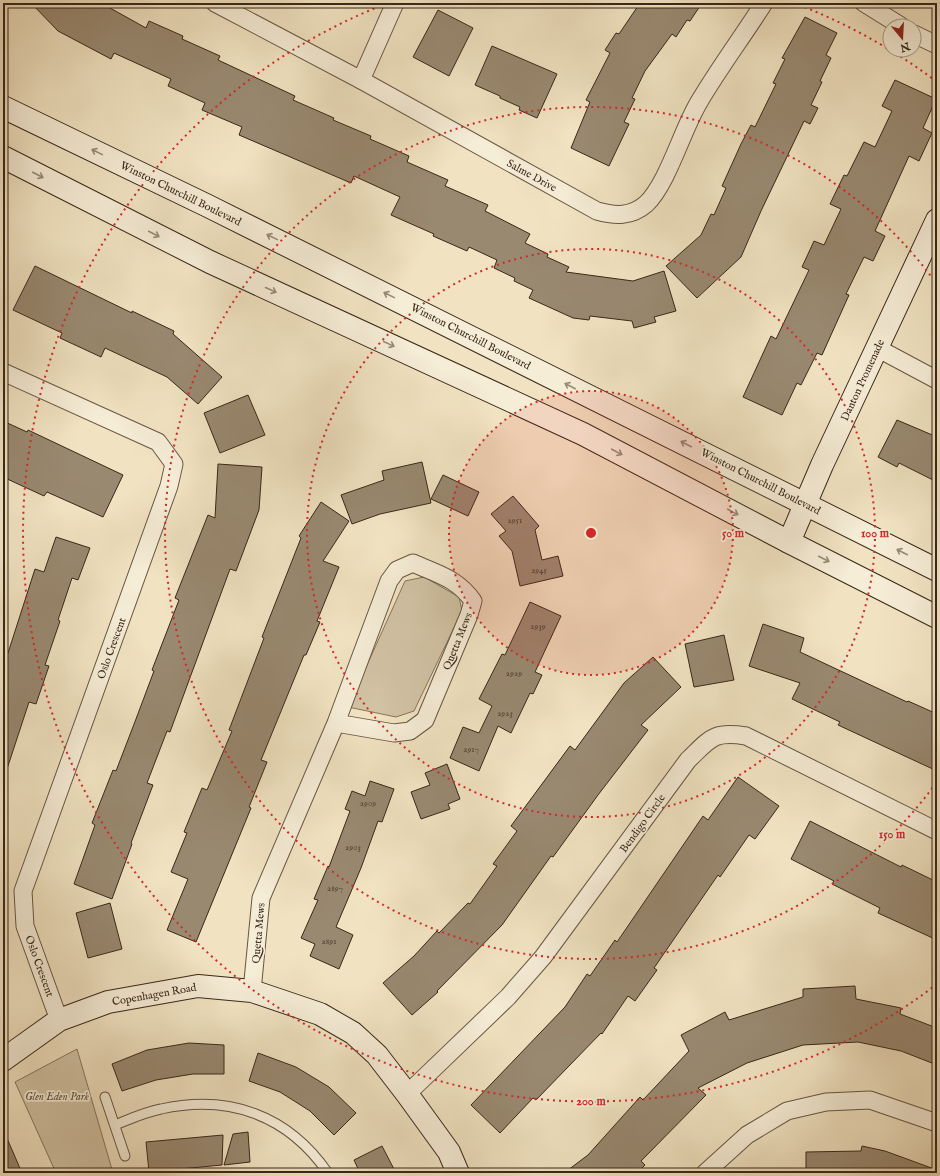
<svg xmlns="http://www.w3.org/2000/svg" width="940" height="1176" font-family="'IM FELL English',serif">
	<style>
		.green { fill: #d2c3a5; stroke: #86755f }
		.building { fill: #998971; stroke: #392719 }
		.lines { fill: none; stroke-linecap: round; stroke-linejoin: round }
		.lane-casing { stroke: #675643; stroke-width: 11 }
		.street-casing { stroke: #675643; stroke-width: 19 }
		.secondary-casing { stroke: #392719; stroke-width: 24 }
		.lane { stroke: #f6edd7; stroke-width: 9 }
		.street { stroke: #f6edd7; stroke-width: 17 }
		.secondary { stroke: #f6edd7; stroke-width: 22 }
		.oneway { stroke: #988a78 }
		.ring { fill: none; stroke: #d62828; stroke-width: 2; stroke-dasharray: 2 4 }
		.labels { text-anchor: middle; stroke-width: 3.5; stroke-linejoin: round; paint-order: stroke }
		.number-label { font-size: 9px; fill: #51402f }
		.street-label { font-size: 11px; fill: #392719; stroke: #f6edd7 }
		.park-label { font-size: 11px; font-style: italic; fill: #5f4e3c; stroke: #f6edd7 }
		.centre { fill: #d62828; stroke: #f6edd7; stroke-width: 2 }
		.ring-label { font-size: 12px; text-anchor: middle; font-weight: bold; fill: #d62828; stroke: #f6edd7; stroke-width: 3.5; stroke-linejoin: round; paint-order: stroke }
	</style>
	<rect width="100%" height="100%" fill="#f1e3c2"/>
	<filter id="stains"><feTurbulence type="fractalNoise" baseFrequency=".005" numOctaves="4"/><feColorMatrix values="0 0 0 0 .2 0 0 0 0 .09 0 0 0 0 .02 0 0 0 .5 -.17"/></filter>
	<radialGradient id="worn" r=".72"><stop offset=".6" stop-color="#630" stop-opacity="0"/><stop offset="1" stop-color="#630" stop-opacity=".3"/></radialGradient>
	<g class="green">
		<path d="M424,577L459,597L462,611L414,711L396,717L348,707L405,581Z"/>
		<path d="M77,1049L113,1173H56L15,1082Z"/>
	</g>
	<g class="building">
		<path d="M31,3H101L146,28L149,21L183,36L182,39L220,56L218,60L295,96L293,100L334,118L333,120L371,136L370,139L409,156L407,162L448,180L445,186L488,205L485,211L530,234L525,243L548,254L547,257L569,267L566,272L633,281L664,271L676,311L654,317L656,322L634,328L632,321L590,316L589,320L573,318L529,298L533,290L514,281L515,278L494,268L497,260L469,247L467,251L433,236L434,234L391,215L400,197L354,176L351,183L239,135L242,127L202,110L205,103L168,86L171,79L114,53L111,59L58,31Z"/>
		<path d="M640,3H702L690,21L687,20L676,37L672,34L645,71L632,98L635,99L624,122L629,124L609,166L571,148L590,102L586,100L610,53L605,50L616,33L619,34Z"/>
		<path d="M438,10L473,28L449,76L413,57Z"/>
		<path d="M805,17L837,33L826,55L831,58L820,81L822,82L811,105L818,108L810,124L804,121L761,211L741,257L697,298L666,266L701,235L711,214L714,215L726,188L722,186L741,144L751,125L755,127L776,84L773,83L785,59L782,58Z"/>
		<path d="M492,46L557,74L537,118L519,110L520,107L500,98V96L475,85Z"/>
		<path d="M895,80L936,99L923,128L932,133L919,161L909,156L875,231L885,236L873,261L864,257L846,294L849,295L822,355L817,353L801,385L797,383L782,415L743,397L771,336L776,339L809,270L802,267L814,241L824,245L841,209L830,204L844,175L847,176L864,142L875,147L892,111L882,106Z"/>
		<path d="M35,266L132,313V311L174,331L173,334L222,377L198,404L167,377L105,348L101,357L60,338L62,333L13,310Z"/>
		<path d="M248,395L265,435L220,453L204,413Z"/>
		<path d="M897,420L937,437V482L899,463L897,467L878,457Z"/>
		<path d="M3,421L27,432L28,430L123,475L103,517L47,492L44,496L3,477Z"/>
		<path d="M422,462L431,503L380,514L352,524L341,495L384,480L382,471Z"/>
		<path d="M218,464L262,467L259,510L236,571L230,569L170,732L167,731L147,783L153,785L131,843L132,844L112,899L74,884L95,825L92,823L113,770L116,771L136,719L154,671L152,670L179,600L175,598L208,515L215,518Z"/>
		<path d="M443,475L479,492L468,516L431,499Z"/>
		<path d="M513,496L539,526L535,530L542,560L558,556L563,576L520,586L512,551L499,536L506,531L491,514Z"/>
		<path d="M321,502L349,521L323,561L339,567L317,621L320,622L306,655H304L261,760L267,762L249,807L251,808L196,942L167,930L188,879L171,872L187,833L184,832L202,788L207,790L232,731L229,730L264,638L262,637L301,538L299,536Z"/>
		<path d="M56,537L90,548L78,580L72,578L58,620L60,621L45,665L49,666L36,704L29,702L6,772L3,771V651L8,653L35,569L44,572Z"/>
		<path d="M530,602L561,616L535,672L542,675L533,694L530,693L511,733L498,726L479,771L450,758L463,727L479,733L492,706L479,699L502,654L505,655Z"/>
		<path d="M763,624L804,638L800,652L907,702L908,701L937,714V771L838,725L840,722L792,699L800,683L749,666Z"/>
		<path d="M724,635L734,680L694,687L685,644Z"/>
		<path d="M653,657L681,687L641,725L648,730L598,795L553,857L551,856L502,925L437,991L438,992L412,1015L383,983L414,956L437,931L439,933L468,903L470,904L497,866L493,864L517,831L511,826L570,746L575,750L624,683Z"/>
		<path d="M447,764L460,799L448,804L450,809L421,819L411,792L430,785L425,773Z"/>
		<path d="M738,777L779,806L755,839L749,835L720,877L718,875L654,968L657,970L635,1001L628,996L602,1034L601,1033L536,1100L533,1098L500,1133L471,1105L565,1007L587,974L590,976L615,940L617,942L703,816L708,820Z"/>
		<path d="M370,781L394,789L382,822L378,821L361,868L336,927L353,935L339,969L310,956L315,944L301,938L318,900L314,899L328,866L329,867L350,811L345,809L352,791L365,796Z"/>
		<path d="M810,821L901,867L902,865L937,882V940L878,913L880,908L832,884L834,881L791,859Z"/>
		<path d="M110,903L122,949L88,958L76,913Z"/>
		<path d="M855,986L856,999L901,1008L900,1014L937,1028V1065L901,1051L858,1042L803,1045L747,1063L698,1088L706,1095L641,1161L645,1165L637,1173H564L588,1155L640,1097L643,1100L689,1051L681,1035L725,1012L729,1020L803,997V989Z"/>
		<path d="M189,1043L224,1045V1074H193L156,1080L122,1091L112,1064L147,1050Z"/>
		<path d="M258,1053L296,1067L329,1087L356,1113L334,1135L310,1111L280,1092L249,1081Z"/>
		<path d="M3,1129L22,1173H3Z"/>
		<path d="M248,1132L250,1162L224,1165L233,1134Z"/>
		<path d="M223,1135L222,1165L149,1172L146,1142Z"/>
		<path d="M382,1146L396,1173H360L354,1160Z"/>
		<path d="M862,1146L885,1151L937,1170V1173H806V1152L861,1151Z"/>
	</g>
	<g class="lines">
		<g class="lane-casing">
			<g id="lane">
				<path d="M105,1097L125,1156"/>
				<path d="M115,1125C130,1119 145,1112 161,1109C229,1094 288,1115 328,1173"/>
			</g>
		</g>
		<g class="street-casing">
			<g id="street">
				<path d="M215,3L361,80L597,211C615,216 631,217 646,204C668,183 682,130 699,102C719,68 743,36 764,3"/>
				<path d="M864,3L901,26"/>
				<path d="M914,34L937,45"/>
				<path d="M361,80L395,3"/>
				<path d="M877,348L937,380"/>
				<path d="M3,372L158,442L174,464L169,486L23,891L25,926L59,1020"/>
				<path d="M252,991L261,898L336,723L389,581L397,570L413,563C437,574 457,578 473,601L469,615L425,720L410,731L394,733L336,723"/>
				<path d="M407,1094L508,997L543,957L688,760C711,738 713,731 746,736L937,831"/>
				<path d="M705,1173L747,1135L787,1111L826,1102L870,1100L937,1123"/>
			</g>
		</g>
		<g class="secondary-casing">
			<g id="secondary">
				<path d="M3,107L208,206L937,570"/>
				<path d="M3,157L210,262L583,434L789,542L937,617"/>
				<path d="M789,542L822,465L937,220"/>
				<path d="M3,1060L59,1020L108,1002L198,986L252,991L320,1014L353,1033L377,1055L407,1094L449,1152L458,1173"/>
			</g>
		</g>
		<use href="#lane" class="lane"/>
		<use href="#street" class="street"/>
		<use href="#secondary" class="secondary"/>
	</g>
	<defs><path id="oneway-shaft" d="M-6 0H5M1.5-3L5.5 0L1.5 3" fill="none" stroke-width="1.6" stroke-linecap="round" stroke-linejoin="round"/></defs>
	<g class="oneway">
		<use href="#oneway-shaft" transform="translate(97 152) rotate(-154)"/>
		<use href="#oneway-shaft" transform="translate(38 175) rotate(27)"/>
		<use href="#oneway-shaft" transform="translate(154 234) rotate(27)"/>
		<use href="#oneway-shaft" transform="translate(272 237) rotate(-154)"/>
		<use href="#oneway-shaft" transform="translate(271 290) rotate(25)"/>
		<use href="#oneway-shaft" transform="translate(389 295) rotate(-154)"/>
		<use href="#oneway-shaft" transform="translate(389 344) rotate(25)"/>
		<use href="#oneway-shaft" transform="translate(570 386) rotate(-153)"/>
		<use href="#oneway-shaft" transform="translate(686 444) rotate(-153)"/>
		<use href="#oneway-shaft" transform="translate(617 452) rotate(28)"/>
		<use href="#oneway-shaft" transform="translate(733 512) rotate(28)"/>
		<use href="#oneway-shaft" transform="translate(902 552) rotate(-153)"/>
		<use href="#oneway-shaft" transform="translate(824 559) rotate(27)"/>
	</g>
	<circle cx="591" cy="533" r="142" fill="#d62828" fill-opacity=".12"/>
	<g class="ring">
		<circle cx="591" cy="533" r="142"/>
		<circle cx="591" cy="533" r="284"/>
		<path d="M936 783A426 426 0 1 1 936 283"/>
		<path d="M937 984A568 568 0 1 1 383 5M799 5A568 568 0 0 1 937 82"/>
	</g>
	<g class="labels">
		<g class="number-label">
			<text x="515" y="523">2951</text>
			<text x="539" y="573">2945</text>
			<text x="538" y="629">2939</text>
			<text x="514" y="676">2929</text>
			<text x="505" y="716">2923</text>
			<text x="471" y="752">2917</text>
			<text x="368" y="806">2909</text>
			<text x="353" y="850">2903</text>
			<text x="335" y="891">2897</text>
			<text x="329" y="944">2891</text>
		</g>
		<g class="street-label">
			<text transform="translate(532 175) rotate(29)" y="4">Salme Drive</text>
			<text transform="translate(181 193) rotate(26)" y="4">Winston Churchill Boulevard</text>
			<text transform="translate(471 336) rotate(27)" y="4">Winston Churchill Boulevard</text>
			<text transform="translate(862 380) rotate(-65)" y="4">Danton Promenade</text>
			<text transform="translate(761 481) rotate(27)" y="4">Winston Churchill Boulevard</text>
			<text transform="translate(457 641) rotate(-68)" y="4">Quetta Mews</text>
			<text transform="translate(111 648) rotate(-70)" y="4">Oslo Crescent</text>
			<text transform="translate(642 823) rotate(-54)" y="4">Bendigo Circle</text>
			<text transform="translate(258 933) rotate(-85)" y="4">Quetta Mews</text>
			<text transform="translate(40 966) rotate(70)" y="4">Oslo Crescent</text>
			<text transform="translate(154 994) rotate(-10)" y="4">Copenhagen Road</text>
		</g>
		<g class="park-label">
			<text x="57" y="1100">Glen Eden Park</text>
		</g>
	</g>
	<circle cx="591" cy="533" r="6" class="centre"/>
	<g class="ring-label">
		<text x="733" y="537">50 m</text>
		<text x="875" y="537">100 m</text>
		<text x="892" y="838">150 m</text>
		<text x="591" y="1105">200 m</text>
	</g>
	<rect width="940" height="1176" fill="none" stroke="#f1e3c2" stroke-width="16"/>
	<rect x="4" y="4" width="932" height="1168" fill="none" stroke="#392719" stroke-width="2"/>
	<rect x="8" y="8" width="924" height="1160" fill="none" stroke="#392719"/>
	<g transform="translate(902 38) rotate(162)"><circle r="19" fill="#f6edd7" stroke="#aa9e8b"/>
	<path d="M0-3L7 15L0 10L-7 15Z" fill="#8f2418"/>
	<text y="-6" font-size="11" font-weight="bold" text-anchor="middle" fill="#392719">N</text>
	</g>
	<rect width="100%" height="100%" filter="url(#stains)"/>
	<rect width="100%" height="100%" fill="url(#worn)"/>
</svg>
